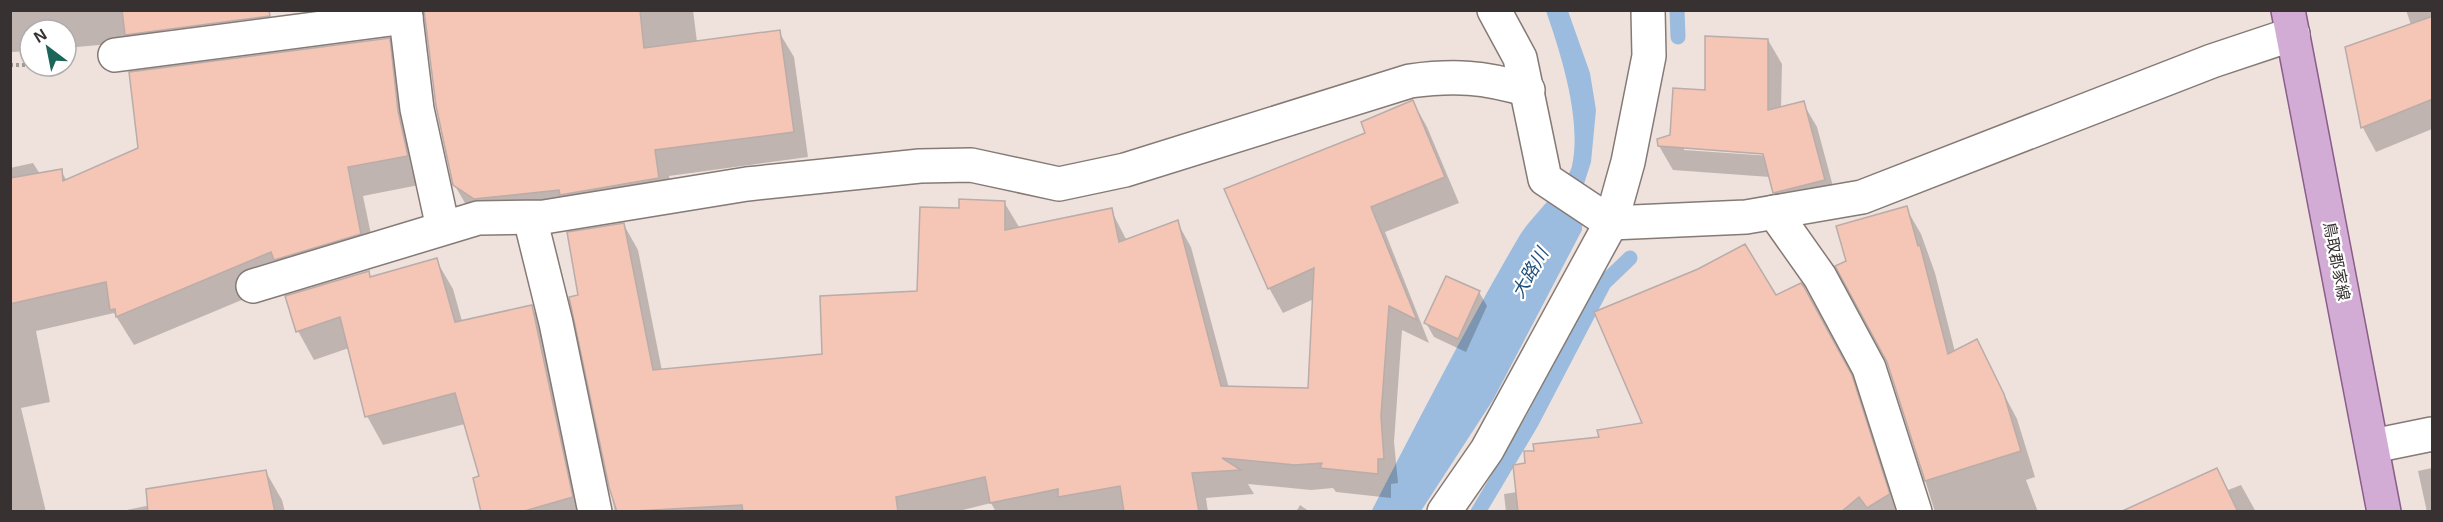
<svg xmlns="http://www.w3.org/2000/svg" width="2443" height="522" font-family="Arial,'Noto Sans JP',sans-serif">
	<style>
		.water { fill: #9bbcde }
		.shadow { fill: #0003; fill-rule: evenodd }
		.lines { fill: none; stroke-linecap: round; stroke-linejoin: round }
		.stream { stroke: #9bbcde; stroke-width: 15 }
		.building { fill: #f5c5b5; stroke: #b9aca9; stroke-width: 1.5 }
		.minor-casing { stroke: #857a75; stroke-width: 36 }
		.major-casing { stroke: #8a5d8a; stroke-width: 36 }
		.path { stroke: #a29995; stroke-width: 4; stroke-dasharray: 3 3; stroke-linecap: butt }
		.minor { stroke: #fff; stroke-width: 33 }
		.major { stroke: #d3acd6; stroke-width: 33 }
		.labels { text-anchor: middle; stroke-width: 4.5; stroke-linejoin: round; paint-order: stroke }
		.street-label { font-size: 16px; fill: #373231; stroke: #fff }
		.water-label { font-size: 18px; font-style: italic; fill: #1f4e7a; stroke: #fff }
	</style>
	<rect width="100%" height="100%" fill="#efe2dd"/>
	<path class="water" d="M1546,11H1568L1590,73L1596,110L1591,162L1583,187L1582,230L1493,400L1421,511L1371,512C1419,419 1467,325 1520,235C1530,218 1569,182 1572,166C1582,120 1561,54 1546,11Z"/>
	<g class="shadow">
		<path d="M10,10H161L165,39L66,48V30H30V51L12,52Z"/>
		<path d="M327,10H693L697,42L779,32L794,57L808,157L669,176L673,203L469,210L454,184L437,106L424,17L418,16L340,34Z"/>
		<path d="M2406,10H2432V129L2376,152L2363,128L2346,48L2411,25Z"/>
		<path d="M389,40L405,69L424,184L363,196L377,263L287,281L134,345L114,313L36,331L50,402L21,408L46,512H10V168L33,163L40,174L61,171L67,181Z"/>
		<path d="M1768,40L1782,64L1781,108L1803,103L1817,127L1838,205L1788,217L1774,193L1770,177L1673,170L1659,146L1672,136L1707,92ZM1684,147L1771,153V156L1684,150Z"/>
		<path d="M1413,102L1427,127L1459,203L1385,232L1429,343L1402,330L1394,442L1398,483L1391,484V498L1336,492L1333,488L1311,490L1248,484L1254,494L1206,498L1208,512H996L991,503L955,512H615L571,298L580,296L624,225L638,250L662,371L824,356L919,293L961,210L1004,202L1019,227L1111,210L1127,241L1177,222L1191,247L1229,388L1310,389L1314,299L1283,313L1269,288L1367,134Z"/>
		<path d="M1906,208L1921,234L1935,273L1955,352L1976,341L2017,419L2035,477L2026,480L2038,512H1935L1888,362L1848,262Z"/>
		<path d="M436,260L453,289L462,321L531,306L548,335L585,512H482L481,477L465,424L383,445L367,416L349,348L314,360L298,331L368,272L372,278Z"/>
		<path d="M1479,292L1487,306L1466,352L1434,337L1426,323Z"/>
		<path d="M1775,297L1818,315L1866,403L1901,512H1506L1504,494L1517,492L1526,465L1644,424Z"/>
		<path d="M2432,468V512H2427L2418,471Z"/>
		<path d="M2217,470L2228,490L2241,485L2256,512H2124Z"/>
		<path d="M266,472L282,500L285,512H117L204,494Z"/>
		<path d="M1300,505L1310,512H1296Z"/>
	</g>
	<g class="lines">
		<g class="stream">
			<path d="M1677,10L1678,37"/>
			<path d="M1478,512L1531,423L1604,283L1630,258"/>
		</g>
	</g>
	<g class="building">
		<path d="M122,10H269L270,16L125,35Z"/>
		<path d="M424,10H640L644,48L780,30L794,132L655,150L659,178L560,195L559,190L474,199L453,185L436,106Z"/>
		<path d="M2433,16V99L2361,128L2345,47Z"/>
		<path d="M1705,36L1768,39V110L1804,101L1825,180L1773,193L1763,154L1658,146L1657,139L1670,135L1673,88L1705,90Z"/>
		<path d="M390,38L398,111L408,156L348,167L361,234L274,260L271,252L116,317L115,309L110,310L106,282L10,304V178L62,169L63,181L138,148L129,72Z"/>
		<path d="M1413,100L1445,177L1371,207L1417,320L1389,306L1381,416L1384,459H1378V474L1320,468L1322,463L1295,465L1222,458L1241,470L1192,473L1199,512H1124L1120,486L1058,497V489L990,503L985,477L896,497L898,512H743L742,505L617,512L609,487L569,297L578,295L567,232L624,223L653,370L822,354L820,296L917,291L920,207L959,208V199L1005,201V230L1112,208L1119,242L1178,220L1221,386L1308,388L1314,268L1268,289L1224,189L1365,133L1361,122Z"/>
		<path d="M1907,206L1918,246L1920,245L1948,354L1977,339L2004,394L2021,451L1925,481L1887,362L1835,266L1846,261L1836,226Z"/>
		<path d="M1745,244L1776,295L1801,283L1804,287L1852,375L1890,494L1867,508L1859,497L1841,512H1518L1513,465L1525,463L1524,451H1534L1533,444L1599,437L1597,430L1642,423L1594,312L1698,269Z"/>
		<path d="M437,258L455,322L532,305L573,497L521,512H481L473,478L479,476L455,393L365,417L340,317L296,332L285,296L369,271L370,277Z"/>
		<path d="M1446,276L1480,291L1458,339L1424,323Z"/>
		<path d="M2217,468L2238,512H2120Z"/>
		<path d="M266,470L275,512H148L146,489Z"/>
	</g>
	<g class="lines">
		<g class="minor-casing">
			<g id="minor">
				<path d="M405,10L417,109L443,228"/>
				<path d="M1494,10L1520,58L1545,179L1611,223L1746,217L1862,197L2212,61L2293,34"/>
				<path d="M115,55L406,17"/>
				<path d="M1774,212L1820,277L1869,368L1915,512"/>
				<path d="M530,218L556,323L595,512"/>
				<path d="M253,286L478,218L544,217L747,184L920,166L971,165L1059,184L1125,170L1410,81C1455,75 1484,77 1528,90"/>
				<path d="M2373,446L2432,434"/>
				<path d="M1444,512L1487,450L1611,223L1628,162L1649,56L1648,10"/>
			</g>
		</g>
		<g class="major-casing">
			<path id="major" d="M2288,10L2384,512"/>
		</g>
		<path class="path" d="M10,65H30"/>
		<use href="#minor" class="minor"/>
		<use href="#major" class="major"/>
	</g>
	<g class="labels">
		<g class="street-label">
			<text transform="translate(2337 261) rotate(79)" y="6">鳥取郡家線</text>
		</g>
		<g class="water-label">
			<text transform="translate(1530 273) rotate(-60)" y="6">大路川</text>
		</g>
	</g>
	<rect width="2443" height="522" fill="none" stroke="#373231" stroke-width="24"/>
	<g transform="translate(48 48) rotate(328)"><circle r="28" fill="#ffffff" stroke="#afadad" stroke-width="1.5"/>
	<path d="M0-4.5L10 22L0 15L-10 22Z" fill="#1c655a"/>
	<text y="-9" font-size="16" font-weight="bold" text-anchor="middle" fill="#373231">N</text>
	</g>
</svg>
